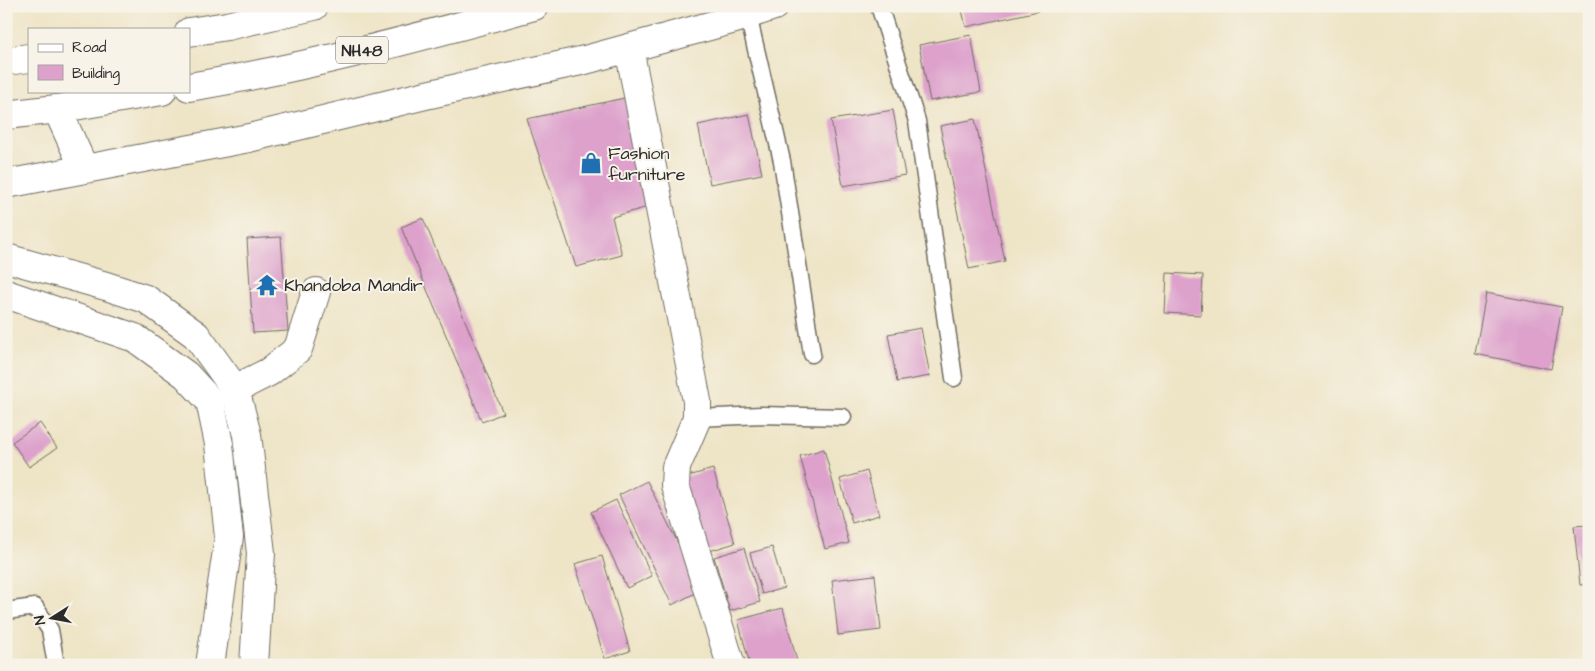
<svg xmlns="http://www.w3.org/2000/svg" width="1595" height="671" font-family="'Architects Daughter',sans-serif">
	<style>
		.building { fill: #dda1cc }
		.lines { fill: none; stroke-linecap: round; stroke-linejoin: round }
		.service-casing { stroke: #6f6c61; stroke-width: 19 }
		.minor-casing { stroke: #6f6c61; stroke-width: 30 }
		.tertiary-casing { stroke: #6f6c61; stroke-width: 30 }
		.trunk-casing { stroke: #6f6c61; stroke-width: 30 }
		.service { stroke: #fff; stroke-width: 16 }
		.minor { stroke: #fff; stroke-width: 28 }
		.tertiary { stroke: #fff; stroke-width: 28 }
		.trunk { stroke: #fff; stroke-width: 28 }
		.labels { text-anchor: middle; stroke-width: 4; stroke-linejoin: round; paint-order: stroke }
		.shield { fill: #f7f3e8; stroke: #686764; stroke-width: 1 }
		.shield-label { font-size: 16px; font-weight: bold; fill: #2b2b2b }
		.poi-label { font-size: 18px; fill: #2b2b2b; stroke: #f7f3e8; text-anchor: start }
	</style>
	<rect width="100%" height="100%" fill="#f7f3e8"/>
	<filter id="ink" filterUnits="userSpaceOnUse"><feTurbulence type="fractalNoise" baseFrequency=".02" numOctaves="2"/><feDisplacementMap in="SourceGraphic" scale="10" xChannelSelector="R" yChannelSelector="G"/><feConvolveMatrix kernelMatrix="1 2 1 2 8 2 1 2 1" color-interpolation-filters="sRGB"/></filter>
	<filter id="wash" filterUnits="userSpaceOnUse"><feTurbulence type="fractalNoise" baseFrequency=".0096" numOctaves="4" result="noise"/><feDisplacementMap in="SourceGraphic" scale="20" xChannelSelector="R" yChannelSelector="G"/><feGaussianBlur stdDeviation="1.12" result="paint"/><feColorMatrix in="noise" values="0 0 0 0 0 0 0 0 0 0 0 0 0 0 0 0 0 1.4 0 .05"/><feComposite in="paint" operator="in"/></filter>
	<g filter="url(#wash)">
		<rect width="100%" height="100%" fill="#eee4c6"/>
		<g id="blocks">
			<g class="building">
				<path d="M961,6H1037L1038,11L966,27Z"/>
				<path d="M971,35L981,92L930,101L919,45Z"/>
				<path d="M629,97L648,207L612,217L622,255L576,267L527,119Z"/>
				<path d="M893,110L905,175L843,186L831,120Z"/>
				<path d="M749,114L762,174L710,184L698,125Z"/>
				<path d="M975,119L1005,261L969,269L940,126Z"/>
				<path d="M423,218L503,413L482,422L401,227Z"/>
				<path d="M281,237L288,331L253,333L247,239Z"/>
				<path d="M1167,273L1203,275L1201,315L1165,313Z"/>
				<path d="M1486,293L1562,307L1551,369L1475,354Z"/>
				<path d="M921,328L930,376L897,382L888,334Z"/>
				<path d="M40,423L57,448L29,467L12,442Z"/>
				<path d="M824,449L849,543L825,549L800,456Z"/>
				<path d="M713,469L735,543L700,554L678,479Z"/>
				<path d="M867,471L879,515L852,523L840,479Z"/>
				<path d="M647,481L701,590L672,605L619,495Z"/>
				<path d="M616,500L652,576L627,588L591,512Z"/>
				<path d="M1589,525V584L1580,585L1574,526Z"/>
				<path d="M772,547L784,588L762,594L750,553Z"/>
				<path d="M744,548L760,602L730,611L714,557Z"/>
				<path d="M602,556L630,651L605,659L575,564Z"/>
				<path d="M875,575L881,630L838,635L832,580Z"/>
				<path d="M783,608L798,665H750L738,620Z"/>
			</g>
		</g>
	</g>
	<g filter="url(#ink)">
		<use href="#blocks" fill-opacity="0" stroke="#6f6c61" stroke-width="1"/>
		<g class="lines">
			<g class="service-casing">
				<g id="service">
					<path d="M879,6L917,121L954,378"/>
					<path d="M748,15L782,161L812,354"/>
					<path d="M697,418L761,415L843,417"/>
					<path d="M6,611L35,607L50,630L56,665"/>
				</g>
			</g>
			<g class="minor-casing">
				<g id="minor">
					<path d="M629,48L697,401V418L676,467L675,485L731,665"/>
					<path d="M6,258L106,286L146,299L196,335L235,389L247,435L261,553L254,665"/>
					<path d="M6,294L135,338L186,375L210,401L219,444L229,537L210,665"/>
					<path d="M235,389L269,372L298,349L316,292"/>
				</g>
			</g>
			<g class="tertiary-casing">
				<path id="tertiary" d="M6,184L249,138L426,95L585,60L735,19L774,6"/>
			</g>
			<g class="trunk-casing">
				<g id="trunk">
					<path d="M189,32L227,26L314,6"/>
					<path d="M6,61L29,58"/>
					<path d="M189,87C305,68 420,37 534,6"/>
					<path d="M57,109L84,168"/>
					<path d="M6,115L57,109L162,91"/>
				</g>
			</g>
			<use href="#service" class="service"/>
			<use href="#minor" class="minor"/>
			<use href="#tertiary" class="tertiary"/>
			<use href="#trunk" class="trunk"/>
		</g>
	</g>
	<defs>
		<g id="shop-bare" transform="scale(1.725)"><path d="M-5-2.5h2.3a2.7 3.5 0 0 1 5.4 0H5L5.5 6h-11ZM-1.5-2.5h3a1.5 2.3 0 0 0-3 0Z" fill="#1f6fb2" stroke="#f7f3e8" stroke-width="2.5" paint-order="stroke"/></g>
		<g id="temple-bare" transform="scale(1.725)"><path d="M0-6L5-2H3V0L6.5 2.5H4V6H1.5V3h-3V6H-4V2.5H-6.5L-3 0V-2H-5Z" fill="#1f6fb2" stroke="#f7f3e8" stroke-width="2.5" paint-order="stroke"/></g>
	</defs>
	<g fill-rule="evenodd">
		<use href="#shop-bare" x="591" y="163"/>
		<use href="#temple-bare" x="267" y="285"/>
	</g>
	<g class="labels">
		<rect class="shield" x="336" y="36.5" width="52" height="27" rx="4"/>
		<g class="shield-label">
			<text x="362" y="56">NH48</text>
		</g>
		<g class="poi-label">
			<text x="608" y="159">Fashion<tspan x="608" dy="21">furniture</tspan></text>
			<text x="284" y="291">Khandoba Mandir</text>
		</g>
	</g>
	<rect width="1595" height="671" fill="none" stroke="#f7f3e8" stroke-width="25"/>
	<rect x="28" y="28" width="162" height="65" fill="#f7f3e8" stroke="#a5a39c"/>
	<rect x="38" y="44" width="25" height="8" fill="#ffffff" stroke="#a5a39c"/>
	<text x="72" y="52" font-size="15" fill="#2b2b2b">Road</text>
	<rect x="38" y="65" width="25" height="15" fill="#dda1cc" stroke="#a5a39c"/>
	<text x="72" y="78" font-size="15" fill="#2b2b2b">Building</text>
	<g transform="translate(52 618) rotate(259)" stroke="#f7f3e8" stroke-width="4" paint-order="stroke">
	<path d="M0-4L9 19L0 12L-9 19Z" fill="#2b2b2b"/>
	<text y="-8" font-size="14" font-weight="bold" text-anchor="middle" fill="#2b2b2b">N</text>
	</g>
</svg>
